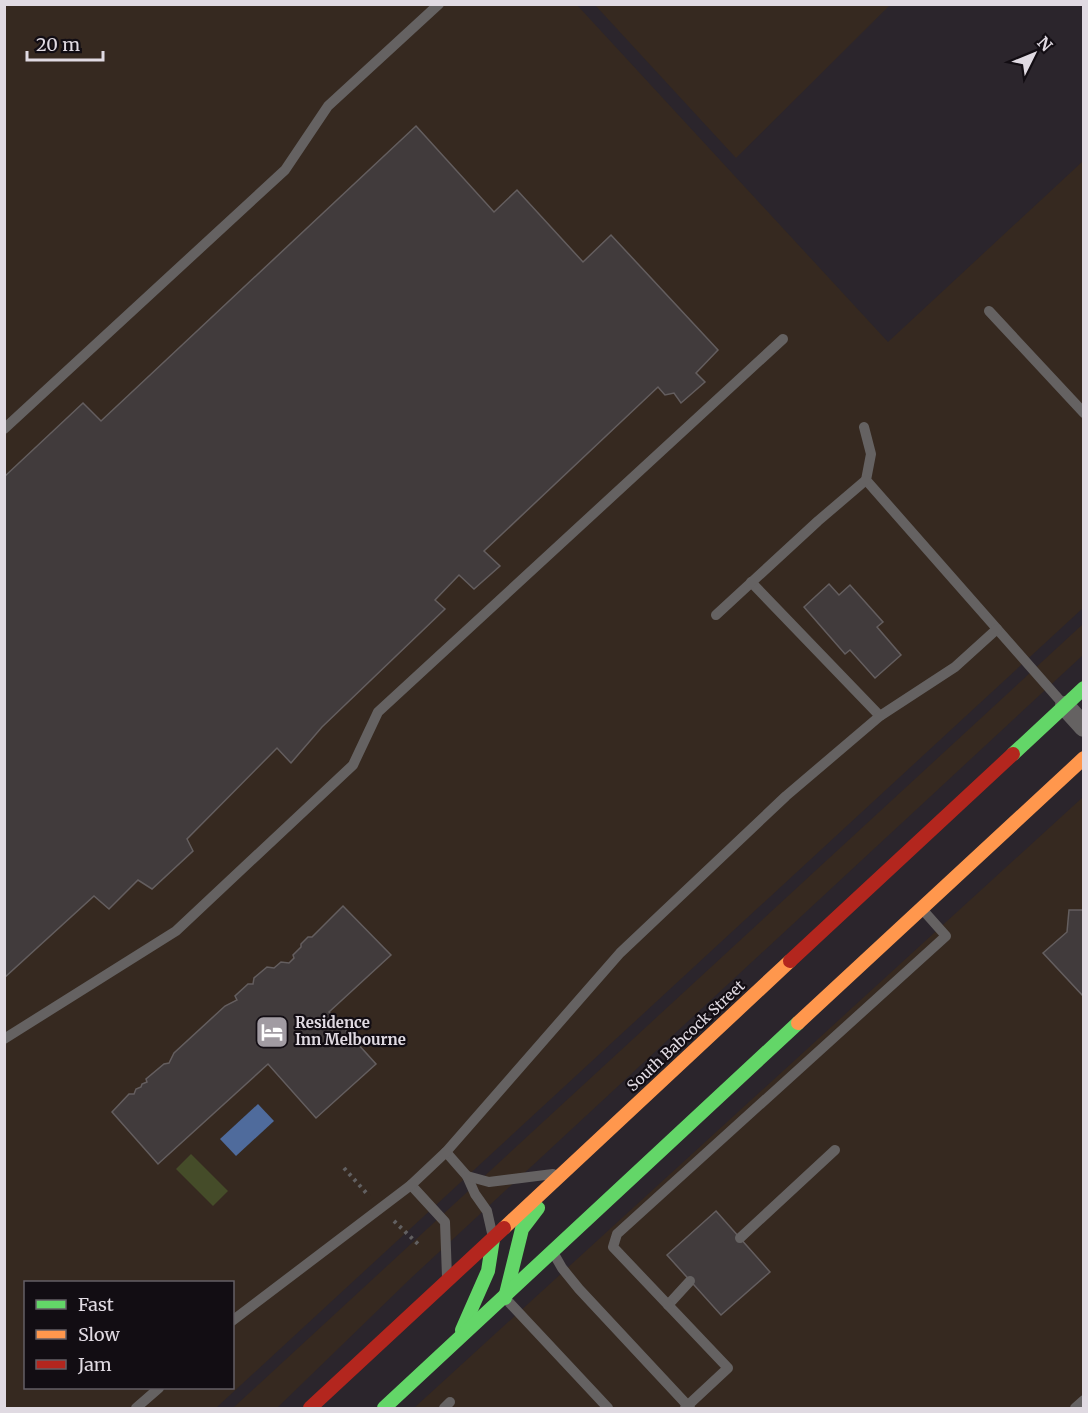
<svg xmlns="http://www.w3.org/2000/svg" width="1088" height="1413" font-family="Merriweather,serif">
	<style>
		.commercial { fill: #362920; fill-rule: evenodd }
		.green { fill: #454c29 }
		.water { fill: #4f6b9c }
		.building { fill: #413b3c; stroke: #645e5f; stroke-width: 1.5 }
		.lines { fill: none; stroke-linecap: round; stroke-linejoin: round }
		.path { stroke: #626061; stroke-width: 4; stroke-dasharray: 3 4.5; stroke-linecap: butt }
		.lane { stroke: #656262; stroke-width: 10 }
		.street { stroke: #656262; stroke-width: 20 }
		.fast { stroke: #63d668; stroke-width: 14 }
		.slow { stroke: #ff974d; stroke-width: 14 }
		.jam { stroke: #b3261e; stroke-width: 14 }
		.labels { text-anchor: middle; stroke-width: 4.5; stroke-linejoin: round; paint-order: stroke }
		.poi-label { font-size: 15px; font-weight: bold; fill: #e0dae2; stroke: #120d13; text-anchor: start }
		.street-label { font-size: 15px; fill: #e0dae2; stroke: #120d13 }
	</style>
	<rect width="100%" height="100%" fill="#2b252c"/>
	<g class="commercial">
		<path d="M5,5H577L888,342L1083,161V608L216,1408H5ZM26,1282H232V1388H26Z"/>
		<path d="M595,5H890L736,158Z"/>
		<path d="M1083,624V655L410,1279L277,1408H233Z"/>
		<path d="M1083,797V1408H414Z"/>
	</g>
	<path class="green" d="M191,1154L228,1191L213,1206L176,1169Z"/>
	<path class="water" d="M258,1104L274,1121L236,1156L220,1139Z"/>
	<g class="building">
		<path d="M416,126L494,212L517,190L583,262L611,235L718,350L696,373L705,382L681,403L674,393L665,395L658,387L484,551L500,566L474,589L459,575L435,600L445,609L322,727L291,763L277,748L187,839L193,851L152,889L138,880L109,909L94,896L4,978V477L83,403L101,421Z"/>
		<path d="M829,584L839,595L850,585L883,622L877,627L901,655L875,678L850,650L845,654L804,607Z"/>
		<path d="M343,906L391,955L329,1012L376,1064L316,1118L268,1064L158,1164L112,1112L129,1094H134L136,1089L141,1087L142,1084L147,1082L146,1079L164,1064L169,1063L174,1053L225,1006L237,1000L235,996L248,984H253L254,978L267,967L274,968L281,962L289,963L294,958L293,955L301,947V944L308,937H312Z"/>
		<path d="M1069,910H1084V997L1043,953L1067,932Z"/>
		<path d="M716,1211L770,1272L721,1315L667,1255Z"/>
	</g>
	<g class="lines">
		<g class="path">
			<path d="M344,1168L369,1196"/>
			<path d="M394,1221L419,1245"/>
		</g>
		<g class="lane">
			<path d="M989,311L1084,413"/>
			<path d="M864,427L871,454L866,480L1064,705"/>
			<path d="M4,429L285,170L328,106L439,4"/>
			<path d="M751,582L880,716"/>
			<path d="M716,615L818,521L866,480"/>
			<path d="M4,1039L176,931L353,765L378,712L783,339"/>
			<path d="M446,1152L467,1176L475,1194L487,1211L492,1233"/>
			<path d="M467,1176L489,1182L553,1174"/>
			<path d="M411,1185L445,1222L447,1277"/>
			<path d="M740,1238L835,1150"/>
			<path d="M554,1254L562,1268L579,1289L690,1408"/>
			<path d="M505,1298L608,1408"/>
			<path d="M668,1305L690,1281"/>
			<path d="M232,1321L411,1185L446,1152L620,953L786,796L880,716L955,667L997,629"/>
			<path d="M136,1408L159,1388"/>
			<path d="M444,1408L450,1402"/>
			<path d="M685,1408L728,1368L613,1247L617,1234L946,936L922,909"/>
			<path d="M1075,1408L1084,1400"/>
		</g>
		<path class="street" d="M1065,706L1084,727"/>
		<g class="fast">
			<path d="M1013,754L1084,688"/>
			<path d="M505,1298L522,1229L538,1208"/>
			<path d="M462,1330L488,1271L493,1239"/>
			<path d="M384,1408L798,1023"/>
		</g>
		<g class="slow">
			<path d="M798,1023L1084,758"/>
			<path d="M504,1228L790,961"/>
		</g>
		<g class="jam">
			<path d="M790,961L1013,754"/>
			<path d="M310,1408L504,1228"/>
		</g>
	</g>
	<defs>
		<g id="hotel-square" transform="scale(1.725)"><rect x="-9" y="-9" width="18" height="18" rx="4" fill="#a19ba2" stroke="#120d13"/><path d="M-6-4.5h1.5V1H6V5H4.5V3h-9V5H-6ZM-4 0a1.8 1.8 0 1 1 3.6 0ZM.5 0V-2.5h3Q6-2.5 6 0Z" fill="#fff"/></g>
	</defs>
	<g fill-rule="evenodd">
		<use href="#hotel-square" x="272" y="1032"/>
	</g>
	<g class="labels">
		<g class="poi-label">
			<text x="295" y="1028">Residence<tspan x="295" dy="17">Inn Melbourne</tspan></text>
		</g>
		<g class="street-label">
			<text transform="translate(686 1036) rotate(-43)" y="5">South Babcock Street</text>
		</g>
	</g>
	<rect width="1088" height="1413" fill="none" stroke="#e0dae2" stroke-width="12"/>
	<rect x="24" y="1281" width="210" height="108" fill="#120d13" stroke="#645f66" stroke-width="1.5"/>
	<rect x="36" y="1300" width="30" height="9" fill="#63d668" stroke="#645f66" stroke-width="1.5"/>
	<text x="78" y="1311" font-size="18" fill="#e0dae2">Fast</text>
	<rect x="36" y="1330" width="30" height="9" fill="#ff974d" stroke="#645f66" stroke-width="1.5"/>
	<text x="78" y="1341" font-size="18" fill="#e0dae2">Slow</text>
	<rect x="36" y="1360" width="30" height="9" fill="#b3261e" stroke="#645f66" stroke-width="1.5"/>
	<text x="78" y="1371" font-size="18" fill="#e0dae2">Jam</text>
	<g transform="translate(1034 54) rotate(47)" stroke="#120d13" stroke-width="4.5" paint-order="stroke">
	<path d="M0-4.5L10 22L0 15L-10 22Z" fill="#e0dae2"/>
	<text y="-9" font-size="16" font-weight="bold" text-anchor="middle" fill="#e0dae2">N</text>
	</g>
	<path d="M27 51v9h76v-9" fill="none" stroke="#e0dae2" stroke-width="3"/>
	<text x="36" y="51" font-size="18" fill="#e0dae2" stroke="#120d13" stroke-width="4.5" paint-order="stroke">20 m</text>
</svg>
